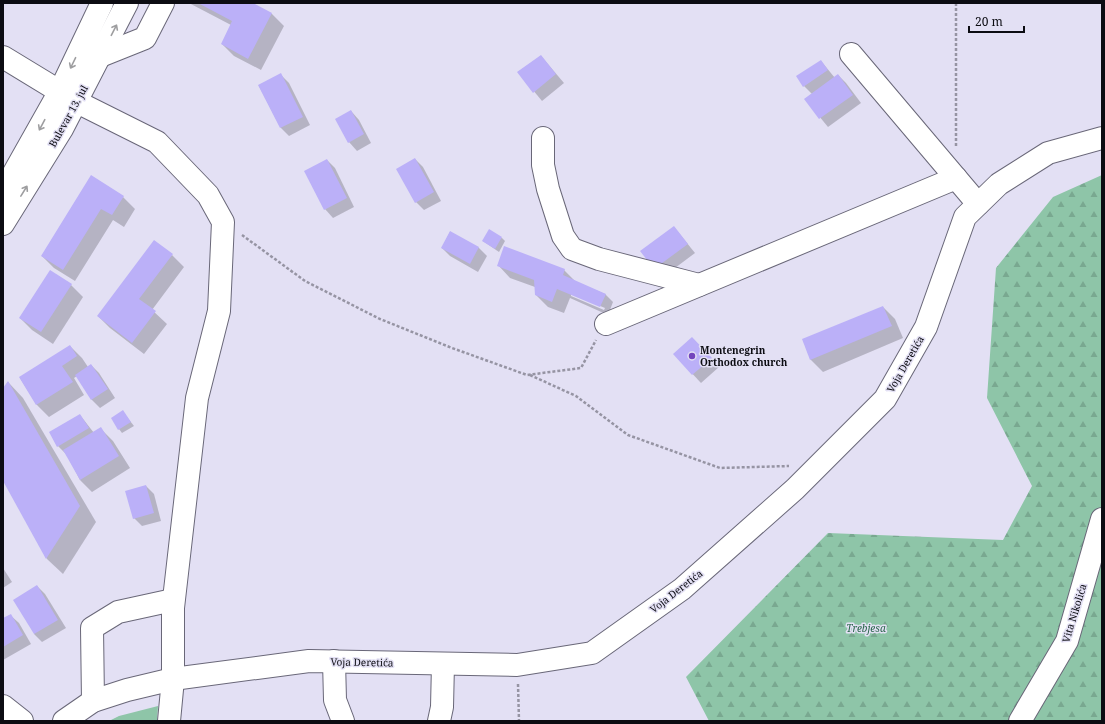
<svg xmlns="http://www.w3.org/2000/svg" width="1105" height="724" font-family="'Noto Serif',serif">
	<style>
		.grass { fill: #8ec5a8 }
		.forest { fill: url(#forest-firs) }
		.shadow { fill: #0003; fill-rule: evenodd }
		.building { fill: #bbb0f8 }
		.lines { fill: none; stroke-linecap: round; stroke-linejoin: round }
		.minor-casing { stroke: #696778; stroke-width: 24 }
		.major-casing { stroke: #696778; stroke-width: 24 }
		.path { stroke: #9694a3; stroke-width: 2.5; stroke-dasharray: 3 2; stroke-linecap: butt }
		.minor { stroke: #fff; stroke-width: 22 }
		.major { stroke: #fff; stroke-width: 22 }
		.oneway { stroke: #9e9ea0 }
		.poi-dot { fill: #7345bd; stroke: #e3e0f4; stroke-width: 1.5 }
		.labels { text-anchor: middle; stroke-width: 3; stroke-linejoin: round; paint-order: stroke }
		.street-label { font-size: 10px; fill: #0c0c12; stroke: #e3e0f4 }
		.poi-label { font-size: 10px; font-weight: bold; fill: #0c0c12; stroke: #e3e0f4; text-anchor: start }
		.park-label { font-size: 10px; font-style: italic; fill: #276448; stroke: #e3e0f4 }
	</style>
	<defs>
		<pattern id="forest-firs" width="22" height="20" patternUnits="userSpaceOnUse"><rect width="22" height="20" fill="#8ec5a8"/><path d="M5 1l3.5 6h-7zM16 11l3.5 6h-7z" fill="#79a890"/></pattern>
	</defs>
	<rect width="100%" height="100%" fill="#e3e0f4"/>
	<path class="grass" d="M158,706L157,721H109L119,716Z"/>
	<path class="forest" d="M1102,175V721H709L686,677L828,533L1003,540L1032,486L987,398L996,268L1053,197Z"/>
	<g class="shadow">
		<path d="M189,3H251L272,14L284,26L261,70L234,56L222,44L231,25Z"/>
		<path d="M541,56L564,83L542,101L518,72Z"/>
		<path d="M821,61L835,78L838,75L846,83L861,103L828,127L805,99L812,94L804,86Z"/>
		<path d="M281,75L289,83L310,125L289,136L281,128L259,86Z"/>
		<path d="M351,111L359,120L371,143L357,151L349,142Z"/>
		<path d="M415,159L423,167L441,201L424,210L416,202Z"/>
		<path d="M327,160L335,168L354,207L333,218L325,209Z"/>
		<path d="M91,177L123,197L135,209L124,227L113,220L75,281L54,268L42,256Z"/>
		<path d="M674,227L695,253L663,277L655,269Z"/>
		<path d="M450,232L479,248L487,256L478,272L450,256L442,248Z"/>
		<path d="M502,238L505,241L499,252L483,241Z"/>
		<path d="M172,255L184,267L152,310L167,324L144,354L110,328L98,316Z"/>
		<path d="M498,265L564,270L576,282L605,294L613,302L608,315L570,298L564,313L548,307L536,295L535,287L510,278ZM571,294L605,308L604,310L571,296Z"/>
		<path d="M71,285L83,297L53,344L32,330L20,318Z"/>
		<path d="M883,307L895,319L903,338L823,372L811,360L803,340Z"/>
		<path d="M70,346L82,358L88,367L91,365L99,373L115,398L100,408L92,400L77,376L74,378L84,395L49,417L37,405L20,378Z"/>
		<path d="M700,346L719,367L701,383L674,354Z"/>
		<path d="M8,382L23,398L96,522L63,574L47,559L3,479V390Z"/>
		<path d="M123,412L134,426L122,433L119,429Z"/>
		<path d="M80,415L94,433L101,429L113,441L130,468L92,492L80,480L67,455L58,446Z"/>
		<path d="M146,486L154,494L161,521L142,526L134,518Z"/>
		<path d="M3,568L12,582L3,588Z"/>
		<path d="M37,586L45,594L66,628L42,642L34,634Z"/>
		<path d="M10,615L19,623L31,644L3,660V619Z"/>
	</g>
	<g class="building">
		<path d="M198,3H253L272,13L248,59L221,44L232,21Z"/>
		<path d="M541,55L556,74L533,93L517,72Z"/>
		<path d="M821,60L828,70L803,87L796,76Z"/>
		<path d="M281,73L303,117L280,128L258,85Z"/>
		<path d="M838,74L853,95L819,119L804,99Z"/>
		<path d="M351,110L364,134L348,143L335,119Z"/>
		<path d="M415,158L434,192L415,203L396,169Z"/>
		<path d="M327,159L347,198L324,210L304,171Z"/>
		<path d="M91,175L124,196L112,215L101,209L63,270L41,256Z"/>
		<path d="M674,226L688,244L654,269L640,251Z"/>
		<path d="M489,229L502,237L495,249L482,241Z"/>
		<path d="M450,231L479,247L470,264L441,248Z"/>
		<path d="M154,240L173,254L139,299L156,311L132,343L97,316Z"/>
		<path d="M504,246L565,269L563,275L606,294L600,307L557,289L552,302L535,295L534,280L497,266Z"/>
		<path d="M50,270L72,284L41,332L19,318Z"/>
		<path d="M883,306L892,326L810,360L802,339Z"/>
		<path d="M692,337L712,358L692,375L673,354Z"/>
		<path d="M70,345L77,356L62,366L73,382L36,405L19,377Z"/>
		<path d="M91,364L108,389L91,400L75,375Z"/>
		<path d="M8,381L80,506L46,559L3,481V388Z"/>
		<path d="M123,410L131,422L118,430L111,418Z"/>
		<path d="M80,414L89,428L57,447L49,432Z"/>
		<path d="M101,427L119,456L80,480L63,450Z"/>
		<path d="M146,485L154,513L133,519L125,491Z"/>
		<path d="M37,585L58,620L34,634L13,600Z"/>
		<path d="M11,614L23,635L3,647V618Z"/>
	</g>
	<g class="lines">
		<g class="minor-casing">
			<g id="minor">
				<path d="M851,54L978,204"/>
				<path d="M100,56L145,38L163,3"/>
				<path d="M3,57L77,102L157,142L208,195L223,222L219,311L197,398L173,608V679L169,721"/>
				<path d="M543,138V165L548,189L563,236L572,249L599,259L699,285"/>
				<path d="M606,324L956,178"/>
				<path d="M334,661L335,700L343,721"/>
				<path d="M93,701L92,628L118,612L173,600"/>
				<path d="M3,706L22,721"/>
				<path d="M64,721L93,701L127,690L173,679L309,661L517,665L592,653L682,589L795,489L885,399L926,327L965,217L999,184L1048,153L1102,138"/>
				<path d="M439,721L442,707L443,664"/>
				<path d="M1020,721L1067,641L1102,519"/>
			</g>
		</g>
		<g class="major-casing">
			<g id="major">
				<path d="M3,192L60,91L102,3"/>
				<path d="M3,224L62,129L127,3"/>
			</g>
		</g>
		<g class="path">
			<path d="M956,146V3"/>
			<path d="M242,235L305,281L380,319L452,348L527,375L581,368L596,340"/>
			<path d="M530,375L576,396L628,435L720,468L789,466"/>
			<path d="M518,684L519,721"/>
		</g>
		<use href="#minor" class="minor"/>
		<use href="#major" class="major"/>
	</g>
	<defs><path id="oneway-shaft" d="M-6 0H5M1.5-3L5.5 0L1.5 3" fill="none" stroke-width="1.6" stroke-linecap="round" stroke-linejoin="round"/></defs>
	<g class="oneway">
		<use href="#oneway-shaft" transform="translate(114 30) rotate(-63)"/>
		<use href="#oneway-shaft" transform="translate(73 63) rotate(116)"/>
		<use href="#oneway-shaft" transform="translate(42 125) rotate(118)"/>
		<use href="#oneway-shaft" transform="translate(24 191) rotate(-58)"/>
	</g>
	<circle class="poi-dot" cx="692" cy="356" r="4"/>
	<g class="labels">
		<g class="street-label">
			<text transform="translate(68 116) rotate(-61)" y="4">Bulevar 13. jul</text>
			<text transform="translate(905 364) rotate(-60)" y="4">Voja Deretića</text>
			<text transform="translate(676 591) rotate(-38)" y="4">Voja Deretića</text>
			<text transform="translate(1074 613) rotate(-73)" y="4">Vita Nikolića</text>
			<text transform="translate(362 662) rotate(1)" y="4">Voja Deretića</text>
		</g>
		<g class="poi-label">
			<text x="700" y="354">Montenegrin<tspan x="700" dy="12">Orthodox church</tspan></text>
		</g>
		<g class="park-label">
			<text x="866" y="632">Trebjesa</text>
		</g>
	</g>
	<rect width="1105" height="724" fill="none" stroke="#0c0c12" stroke-width="8"/>
	<path d="M969 26v6h55v-6" fill="none" stroke="#0c0c12" stroke-width="2"/>
	<text x="975" y="26" font-size="12" fill="#0c0c12" stroke="#e3e0f4" stroke-width="3" paint-order="stroke">20 m</text>
</svg>
